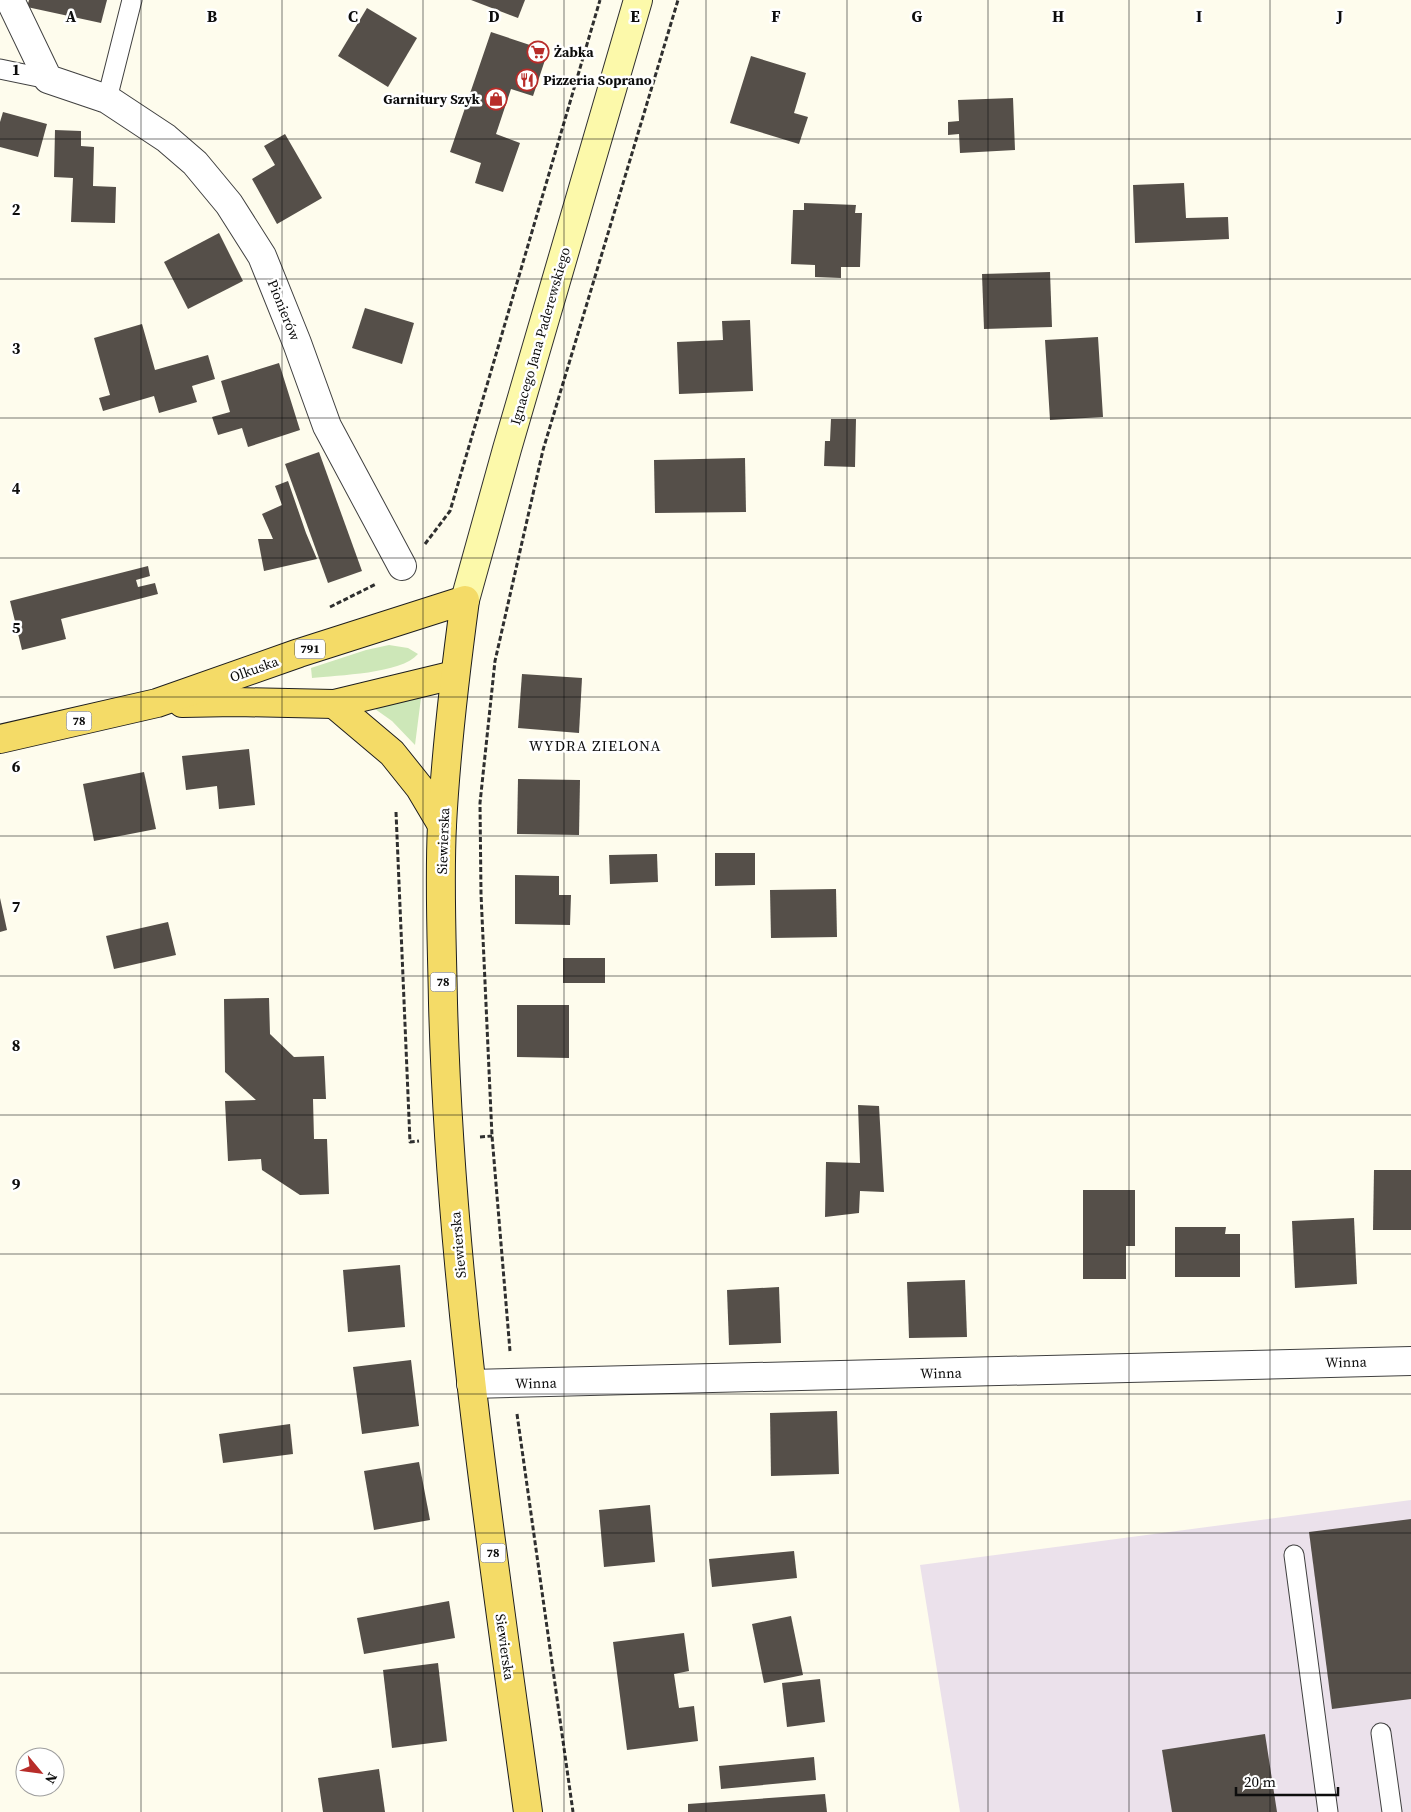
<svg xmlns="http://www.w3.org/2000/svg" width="1411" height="1812" font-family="'Source Serif 4',serif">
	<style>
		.industrial { fill: #ebe1eb }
		.green { fill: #cde7b8 }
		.building { fill: #554f49 }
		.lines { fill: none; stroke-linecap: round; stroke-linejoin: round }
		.service-casing { stroke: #404040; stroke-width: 21 }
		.minor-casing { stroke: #404040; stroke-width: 30 }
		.secondary-casing { stroke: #2f2f2f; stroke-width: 30 }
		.primary-casing { stroke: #1e1e1e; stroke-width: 30 }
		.path { stroke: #2f2f2f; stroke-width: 3; stroke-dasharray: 5 2.5; stroke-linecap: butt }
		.service { stroke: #fff; stroke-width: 19 }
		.minor { stroke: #fff; stroke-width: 28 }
		.secondary { stroke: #fcf9aa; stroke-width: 28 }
		.primary { stroke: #f4db67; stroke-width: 28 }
		.grid { fill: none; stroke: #0d0d0d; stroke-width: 1; stroke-opacity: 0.55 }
		.labels { text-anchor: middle; stroke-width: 5; stroke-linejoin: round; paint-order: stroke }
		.shield { fill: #fff; stroke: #565656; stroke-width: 1 }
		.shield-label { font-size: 12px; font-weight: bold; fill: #0d0d0d }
		.poi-label { font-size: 14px; font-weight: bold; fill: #0d0d0d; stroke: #fff; text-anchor: start }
		.street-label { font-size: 14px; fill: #0d0d0d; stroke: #fff }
		.neighbourhood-label { font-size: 15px; letter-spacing: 1px; fill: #0d0d0d; stroke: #fff }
		.grid-label { font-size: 16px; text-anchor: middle; font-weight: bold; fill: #0d0d0d; stroke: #fff; stroke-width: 5; stroke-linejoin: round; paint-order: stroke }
	</style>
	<rect width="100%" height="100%" fill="#fefced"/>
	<path class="industrial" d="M1411,1500V1812H960L920,1565Z"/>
	<g class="green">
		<path d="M389,645L408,648L418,654C401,674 338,675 312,678L311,668L366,650Z"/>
		<path d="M421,698L415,745L392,721L368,704Z"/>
	</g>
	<g class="building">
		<path d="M29,0H107L101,23L27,7Z"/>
		<path d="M471,0H525L518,18Z"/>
		<path d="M367,8L417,38L388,87L338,56Z"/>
		<path d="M491,32L548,51L533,96L511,89L496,134L520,143L503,192L475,183L481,163L450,152Z"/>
		<path d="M751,56L806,73L794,113L808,117L799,144L730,123Z"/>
		<path d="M1013,98L1015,150L960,153L959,134L948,135V122L959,121L958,100Z"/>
		<path d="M3,112L47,124L38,157L0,147V122Z"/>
		<path d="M55,130L81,131V146L94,147L93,186L116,187L115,223L71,222L73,178L54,177Z"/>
		<path d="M285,134L322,198L277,224L252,179L275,165L264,146Z"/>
		<path d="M1184,183L1186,218L1228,217L1229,239L1135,243L1133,185Z"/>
		<path d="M804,203L856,205L855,213H862L860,267H841V278L815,277V265L791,264L793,210H804Z"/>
		<path d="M219,233L243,281L188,309L164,262Z"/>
		<path d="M1050,272L1052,327L984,329L982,274Z"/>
		<path d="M365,308L414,323L402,364L352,348Z"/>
		<path d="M750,320L753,391L679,394L677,342L723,340L722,321Z"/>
		<path d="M142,324L155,370L208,355L215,379L192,386L197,402L159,413L154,396L103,411L99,398L110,395L94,338Z"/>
		<path d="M1098,337L1103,417L1050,420L1045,340Z"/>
		<path d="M279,363L300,430L248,447L242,428L218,435L212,417L230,412L221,381Z"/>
		<path d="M831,419H856L855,467L824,466L825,441H830Z"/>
		<path d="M319,452L362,571L328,583L285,464Z"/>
		<path d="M745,458L746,512L655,513L654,460Z"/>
		<path d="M288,481L306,533L317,559L264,571L258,539H273L262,514L282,505L275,486Z"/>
		<path d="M148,566L150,576L136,580L138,587L155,583L158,594L61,619L66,639L22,650L10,601Z"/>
		<path d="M522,674L582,678L579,733L518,728Z"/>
		<path d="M249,749L255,805L219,809L217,786L186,790L182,756Z"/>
		<path d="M144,772L156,829L94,841L83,784Z"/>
		<path d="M518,779L580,780L579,835L517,834Z"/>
		<path d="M715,853H755V885L715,886Z"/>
		<path d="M657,854L658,882L610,884L609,855Z"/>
		<path d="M515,875L559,876V895H571L570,925L515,924Z"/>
		<path d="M836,889L837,937L771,938L770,890Z"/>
		<path d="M0,898L7,930L0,932Z"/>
		<path d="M168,922L176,955L114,969L106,936Z"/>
		<rect x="563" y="958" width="42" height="25"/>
		<path d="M269,998L270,1034L294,1057L324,1056L326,1099H313L314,1139H327L329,1194L300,1195L262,1170L261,1159L228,1161L225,1101L256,1100L225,1072L224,999Z"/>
		<path d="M517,1005H569V1058L517,1057Z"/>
		<path d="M858,1105L879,1106L884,1192L860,1191L859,1213L825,1217L826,1162L860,1163Z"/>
		<path d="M1374,1170H1411V1230H1373Z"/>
		<path d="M1083,1190H1135V1246H1126V1279H1083Z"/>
		<path d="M1354,1218L1357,1284L1295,1288L1292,1221Z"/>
		<path d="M1175,1227H1226L1225,1234H1240V1277H1175Z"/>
		<path d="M400,1265L405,1327L348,1332L343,1270Z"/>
		<path d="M965,1280L967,1337L909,1338L907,1282Z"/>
		<path d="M779,1287L781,1343L729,1345L727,1290Z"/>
		<path d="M411,1360L419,1426L362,1434L353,1367Z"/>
		<path d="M837,1411L839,1474L771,1476L770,1413Z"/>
		<path d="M290,1424L293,1454L223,1463L219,1434Z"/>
		<path d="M419,1462L430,1520L374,1530L364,1471Z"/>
		<path d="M650,1505L655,1562L604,1567L599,1510Z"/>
		<path d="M1411,1519V1699L1332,1709L1309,1532Z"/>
		<path d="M794,1551L797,1578L712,1587L709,1559Z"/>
		<path d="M449,1601L455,1638L364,1654L357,1618Z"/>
		<path d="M791,1616L803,1675L764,1683L752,1624Z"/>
		<path d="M684,1633L689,1671L674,1674L679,1708L694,1706L698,1741L627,1750L613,1642Z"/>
		<path d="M438,1663L447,1741L392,1748L383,1670Z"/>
		<path d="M820,1679L825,1722L787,1727L782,1683Z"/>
		<path d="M1265,1734L1277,1812H1172L1162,1750Z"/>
		<path d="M814,1757L816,1780L721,1789L719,1766Z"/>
		<path d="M379,1769L385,1812H323L318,1778Z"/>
		<path d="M825,1794L827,1812H688V1804Z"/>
	</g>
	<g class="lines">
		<g class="service-casing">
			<g id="service">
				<path d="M0,69L48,79"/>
				<path d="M107,99L132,0"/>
				<path d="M1294,1555L1328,1812"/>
				<path d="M1381,1733L1392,1812"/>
			</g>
		</g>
		<g class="minor-casing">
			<g id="minor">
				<path d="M10,0L48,79L107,99L166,138L195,163L229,204L262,256L297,343L327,426L402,566"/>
				<path d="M471,1384L1411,1361"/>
			</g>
		</g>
		<g class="secondary-casing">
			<path id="secondary" d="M465,600L507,449L638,0"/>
		</g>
		<g class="primary-casing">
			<g id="primary">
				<path d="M182,703L236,702L334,704L454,675"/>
				<path d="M334,704L392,753L420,788L442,825"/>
				<path d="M0,739L157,703L299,653L465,600C455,674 446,750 442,825C439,884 442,944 443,1003C450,1274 491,1543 528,1812"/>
			</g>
		</g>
		<g class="path">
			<path d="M425,544L450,511L600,0"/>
			<path d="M330,607L376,584"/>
			<path d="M396,812L410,1142L419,1141"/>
			<path d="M480,1137L492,1136"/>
			<path d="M510,1351L492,1136L481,894L480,803L495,661L543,450L678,0"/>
			<path d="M517,1414L573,1812"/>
		</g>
		<use href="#service" class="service"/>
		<use href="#minor" class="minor"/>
		<use href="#secondary" class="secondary"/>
		<use href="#primary" class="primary"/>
	</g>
	<path class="grid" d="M141,0V1812M282,0V1812M423,0V1812M564,0V1812M706,0V1812M847,0V1812M988,0V1812M1129,0V1812M1270,0V1812M0,139H1411M0,279H1411M0,418H1411M0,558H1411M0,697H1411M0,836H1411M0,976H1411M0,1115H1411M0,1254H1411M0,1394H1411M0,1533H1411M0,1673H1411"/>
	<defs>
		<g id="supermarket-ring" transform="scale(1.125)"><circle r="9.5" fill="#fff" stroke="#b82c29" stroke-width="1.5"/><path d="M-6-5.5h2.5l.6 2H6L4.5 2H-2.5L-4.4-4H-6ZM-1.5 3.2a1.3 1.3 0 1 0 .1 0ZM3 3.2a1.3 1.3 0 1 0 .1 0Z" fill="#b82c29"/></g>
		<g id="restaurant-ring" transform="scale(1.125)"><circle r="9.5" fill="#fff" stroke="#b82c29" stroke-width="1.5"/><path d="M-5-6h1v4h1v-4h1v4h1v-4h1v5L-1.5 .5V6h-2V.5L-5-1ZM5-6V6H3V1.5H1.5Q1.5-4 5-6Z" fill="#b82c29"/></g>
		<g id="shop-ring" transform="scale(1.125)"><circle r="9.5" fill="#fff" stroke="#b82c29" stroke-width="1.5"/><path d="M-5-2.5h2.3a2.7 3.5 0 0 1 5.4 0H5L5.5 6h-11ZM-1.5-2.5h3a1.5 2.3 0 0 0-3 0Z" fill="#b82c29"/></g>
	</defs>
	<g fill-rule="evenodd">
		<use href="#supermarket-ring" x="538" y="52"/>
		<use href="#restaurant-ring" x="527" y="80"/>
		<use href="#shop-ring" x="496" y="99"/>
	</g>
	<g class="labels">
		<g class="shield">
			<rect x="295" y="639.5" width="30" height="19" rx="4"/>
			<rect x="66.5" y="711.5" width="25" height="19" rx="4"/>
			<rect x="430.5" y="972.5" width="25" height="19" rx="4"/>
			<rect x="480.5" y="1543.5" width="25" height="19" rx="4"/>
		</g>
		<g class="shield-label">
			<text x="310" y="653">791</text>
			<text x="79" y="725">78</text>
			<text x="443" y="986">78</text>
			<text x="493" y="1557">78</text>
		</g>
		<g class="poi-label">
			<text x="554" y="57">Żabka</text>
			<text x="543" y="85">Pizzeria Soprano</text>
			<text x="480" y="104" text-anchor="end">Garnitury Szyk</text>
		</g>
		<g class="street-label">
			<text transform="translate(284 310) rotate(68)" y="5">Pionierów</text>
			<text transform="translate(540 336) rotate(-74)" y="5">Ignacego Jana Paderewskiego</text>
			<text transform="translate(254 669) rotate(-20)" y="5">Olkuska</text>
			<text transform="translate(443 841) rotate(-88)" y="5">Siewierska</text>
			<text transform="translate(458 1245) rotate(-95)" y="5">Siewierska</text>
			<text transform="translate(1346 1362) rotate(-1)" y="5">Winna</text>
			<text transform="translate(941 1373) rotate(-1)" y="5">Winna</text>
			<text transform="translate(536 1383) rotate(-1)" y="5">Winna</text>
			<text transform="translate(505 1647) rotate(82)" y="5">Siewierska</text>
		</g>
		<g class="neighbourhood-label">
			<text x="595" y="751">WYDRA ZIELONA</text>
		</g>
	</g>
	<g class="grid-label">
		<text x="71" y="22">A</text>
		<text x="212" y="22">B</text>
		<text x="353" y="22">C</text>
		<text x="494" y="22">D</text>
		<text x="635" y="22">E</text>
		<text x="776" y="22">F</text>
		<text x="917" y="22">G</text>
		<text x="1058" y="22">H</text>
		<text x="1199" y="22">I</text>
		<text x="1340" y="22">J</text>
		<text x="16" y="75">1</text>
		<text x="16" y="215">2</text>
		<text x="16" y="354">3</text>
		<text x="16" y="494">4</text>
		<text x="16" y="633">5</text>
		<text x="16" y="772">6</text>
		<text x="16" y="912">7</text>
		<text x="16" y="1051">8</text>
		<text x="16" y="1190">9</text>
	</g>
	<g transform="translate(40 1772) rotate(119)"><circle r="24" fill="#ffffff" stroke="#9e9e9e"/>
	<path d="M0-4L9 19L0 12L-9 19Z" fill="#b82c29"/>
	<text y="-8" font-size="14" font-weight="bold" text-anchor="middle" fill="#0d0d0d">N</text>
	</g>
	<path d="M1236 1787v8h102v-8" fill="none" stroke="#0d0d0d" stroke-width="2.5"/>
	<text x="1244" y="1787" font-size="15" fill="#0d0d0d" stroke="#ffffff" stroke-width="4" paint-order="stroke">20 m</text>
</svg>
